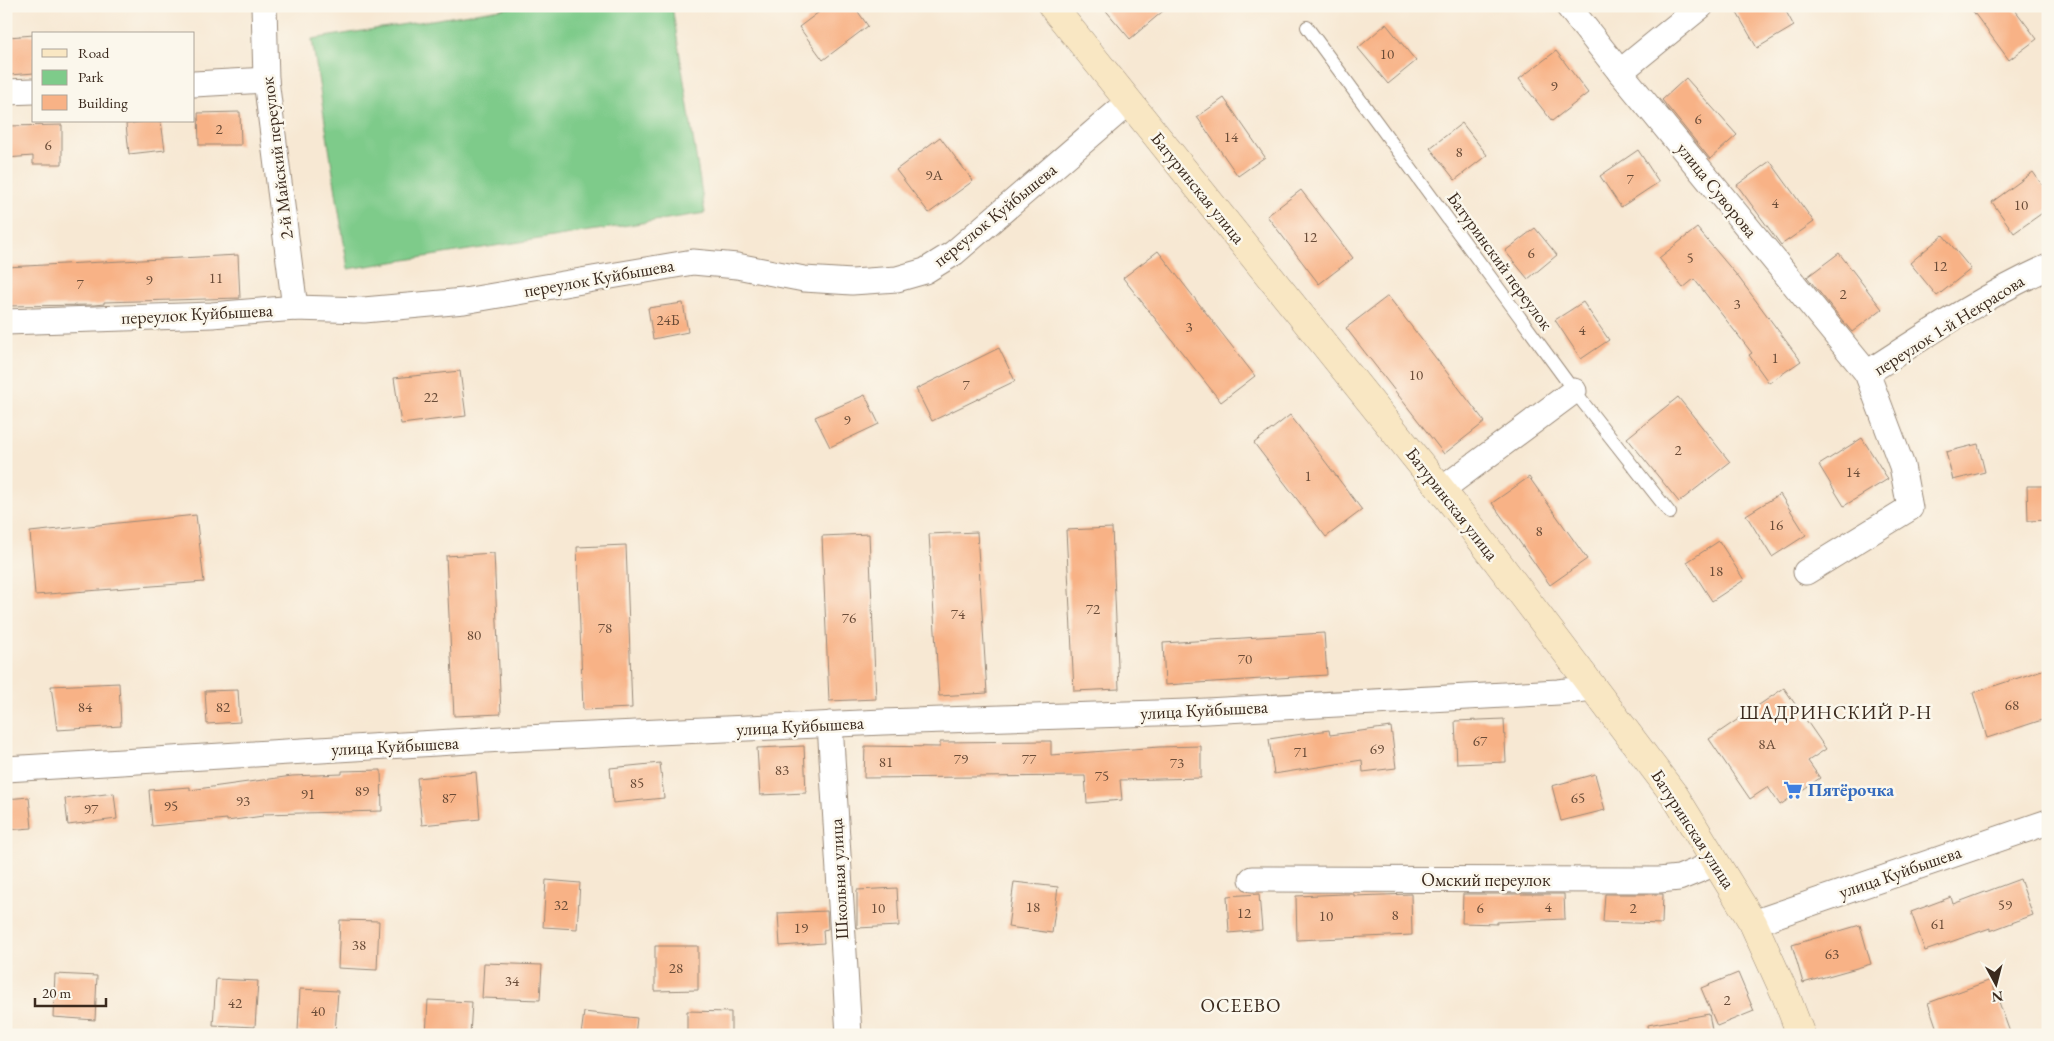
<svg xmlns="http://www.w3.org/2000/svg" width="2054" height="1041" font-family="'EB Garamond',serif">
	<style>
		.green { fill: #7ecb8a; stroke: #5c7a54 }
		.building { fill: #f8b286 }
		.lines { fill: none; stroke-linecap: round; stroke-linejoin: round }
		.lane-casing { stroke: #998978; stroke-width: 14 }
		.street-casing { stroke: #998978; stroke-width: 27 }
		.secondary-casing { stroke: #998978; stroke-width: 29 }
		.lane { stroke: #fff; stroke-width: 12 }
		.street { stroke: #fff; stroke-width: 25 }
		.secondary { stroke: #f9e7c3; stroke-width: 28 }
		.labels { text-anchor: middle; stroke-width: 5; stroke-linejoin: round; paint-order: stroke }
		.number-label { font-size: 15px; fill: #6a4c38 }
		.street-label { font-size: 18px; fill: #3b2a1e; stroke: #fbf7ec }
		.shop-label { font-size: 18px; font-weight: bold; fill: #366cbe; stroke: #fbf7ec; text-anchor: start }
		.neighbourhood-label { font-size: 19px; letter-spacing: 1px; fill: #3b2a1e; stroke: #fbf7ec }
	</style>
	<rect width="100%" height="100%" fill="#fbf7ec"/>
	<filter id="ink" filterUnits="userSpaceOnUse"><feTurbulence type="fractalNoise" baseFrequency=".02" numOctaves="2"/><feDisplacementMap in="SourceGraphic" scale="10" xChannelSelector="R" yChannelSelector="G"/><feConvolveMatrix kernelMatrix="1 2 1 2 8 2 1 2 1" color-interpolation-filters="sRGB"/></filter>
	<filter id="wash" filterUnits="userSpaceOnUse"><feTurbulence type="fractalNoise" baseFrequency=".0096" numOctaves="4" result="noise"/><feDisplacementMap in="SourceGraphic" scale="20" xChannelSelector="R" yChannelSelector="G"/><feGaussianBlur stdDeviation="1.12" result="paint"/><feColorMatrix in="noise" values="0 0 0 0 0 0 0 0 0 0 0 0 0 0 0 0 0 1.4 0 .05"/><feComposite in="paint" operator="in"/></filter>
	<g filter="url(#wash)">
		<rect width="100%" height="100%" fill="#f7e8d3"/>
		<path class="green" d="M520,6H672L705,213L348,269L312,39Z"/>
		<g id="blocks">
			<g class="building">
				<path d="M827,6H854L868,26L823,60L799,27Z"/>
				<path d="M1102,6H1169L1130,39Z"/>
				<path d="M1733,6H1783L1794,26L1757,48Z"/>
				<path d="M1969,6H2012L2037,39L2009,60Z"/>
				<path d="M1386,24L1416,61L1388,84L1358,48Z"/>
				<path d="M34,35V73L10,75L8,37Z"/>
				<path d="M1556,51L1588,93L1552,121L1519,79Z"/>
				<path d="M1686,78L1737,135L1710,159L1662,100Z"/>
				<path d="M1224,98L1265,157L1238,176L1197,117Z"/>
				<path d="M240,112L241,145H199L198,113Z"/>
				<path d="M146,121H161L165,150L129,154L126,124Z"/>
				<path d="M1462,123L1487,155L1455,180L1430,148Z"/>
				<path d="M62,125V164H33V156L6,158V126Z"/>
				<path d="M940,137L973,181L929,213L896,170Z"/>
				<path d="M1638,150L1659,182L1621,207L1600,176Z"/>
				<path d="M1770,161L1814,222L1781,245L1737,185Z"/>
				<path d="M2033,172L2048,193V209L2014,233L1992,202Z"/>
				<path d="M1301,190L1353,258L1319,284L1267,216Z"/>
				<path d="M1535,228L1557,255L1528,279L1505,251Z"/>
				<path d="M1697,228L1739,278L1801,361L1769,383L1749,355L1752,353L1694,279L1683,288L1659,258Z"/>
				<path d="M1943,235L1971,269L1937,296L1910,263Z"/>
				<path d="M1158,251L1255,376L1221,402L1123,278Z"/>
				<path d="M1839,253L1882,309L1852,332L1807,277Z"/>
				<path d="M238,255L240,298L104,302V304L94,305L6,306V267Z"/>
				<path d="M1388,296L1485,422L1444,454L1346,328Z"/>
				<path d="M1583,302L1609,340L1581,359L1555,320Z"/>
				<path d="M683,303L688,332L653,339L648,308Z"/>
				<path d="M999,348L1015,381L932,421L916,389Z"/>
				<path d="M460,371L466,416L401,424L394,378Z"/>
				<path d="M865,395L879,424L830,447L815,417Z"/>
				<path d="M1678,397L1730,462L1679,502L1627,438Z"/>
				<path d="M1290,415L1362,510L1326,537L1254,443Z"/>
				<path d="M1862,438L1888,479L1844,506L1819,465Z"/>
				<path d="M1978,444L1985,472L1953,480L1946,452Z"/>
				<path d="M1529,477L1587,559L1550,585L1492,503Z"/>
				<path d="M2027,486H2048V520L2028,521Z"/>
				<path d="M1780,494L1806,535L1772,557L1746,515Z"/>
				<path d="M196,515L204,582L35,595L30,532Z"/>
				<path d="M1112,528L1119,689L1074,691L1066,530Z"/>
				<path d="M977,532L987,693L939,696L929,534Z"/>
				<path d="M869,534L876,699L829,701L822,536Z"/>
				<path d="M1719,541L1744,580L1712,601L1687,562Z"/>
				<path d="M626,545L632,708L583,710L577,547Z"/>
				<path d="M494,553L501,714L454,716L446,556Z"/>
				<path d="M1324,633L1327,675L1165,685L1163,643Z"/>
				<path d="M2048,668V718L1987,738L1973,693Z"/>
				<path d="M119,683L121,726L57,730L51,686Z"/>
				<path d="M1784,688L1826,749L1808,761L1820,778L1780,805L1768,787L1750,799L1709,739Z"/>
				<path d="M238,690L240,722L207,724L205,691Z"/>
				<path d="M1504,719L1506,762L1457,764L1455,721Z"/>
				<path d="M1391,727L1396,768L1363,772L1362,760L1274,774L1269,739L1329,730L1330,735Z"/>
				<path d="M1051,741V755L1159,747L1201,746V778L1120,780L1122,800L1087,803L1085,776L864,778L865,746L940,747V742Z"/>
				<path d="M804,746L806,793L760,795L757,748Z"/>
				<path d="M660,763L664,798L613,803L610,768Z"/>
				<path d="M381,770L382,811L263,814V816L227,821V819L152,826L149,790L190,787V790L292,776L342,774V771Z"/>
				<path d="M476,772L480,819L422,825L417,778Z"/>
				<path d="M1595,774L1605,810L1561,821L1552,786Z"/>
				<path d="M114,793L117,819L68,825L65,799Z"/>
				<path d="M29,797L32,828L6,830V799Z"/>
				<path d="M2020,879L2033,915L1990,931V928L1925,951L1911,912L1951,897L1953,904Z"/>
				<path d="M546,880L580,883L577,929L543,927Z"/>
				<path d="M1014,882L1058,887L1052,933L1008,927Z"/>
				<path d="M897,888L899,926L857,928V890Z"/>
				<path d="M1259,894L1262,930L1229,933L1227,896Z"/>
				<path d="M1344,894H1354V896L1411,894L1412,935L1297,940L1296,896Z"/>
				<path d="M1463,894H1564L1565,919L1497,922V924L1462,923Z"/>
				<path d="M1605,894H1663L1662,924L1603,922Z"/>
				<path d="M827,911L828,929L823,930L824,943L780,946L778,913Z"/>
				<path d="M340,920L379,921L377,970L338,968Z"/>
				<path d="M1860,925L1871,964L1803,983L1792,945Z"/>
				<path d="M655,946H698V990L655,991Z"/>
				<path d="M484,963L542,965L540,1000L482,998Z"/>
				<path d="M1738,973L1754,1011L1717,1026L1701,988Z"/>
				<path d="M55,974L97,976L95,1020L53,1017Z"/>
				<path d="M216,979L258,981L255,1027L213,1025Z"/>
				<path d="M1991,980L2011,1035H1939L1928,1003Z"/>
				<path d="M300,989L338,991L335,1033L298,1031Z"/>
				<path d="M428,1000L472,1002L470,1035H426Z"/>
				<path d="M687,1011L731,1012V1035H687Z"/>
				<path d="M584,1012L637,1018L635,1035H581Z"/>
				<path d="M1709,1014L1713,1035H1649L1648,1025Z"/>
			</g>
		</g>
	</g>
	<g filter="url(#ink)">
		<use href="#blocks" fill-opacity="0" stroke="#998978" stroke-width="1"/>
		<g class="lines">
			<g class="lane-casing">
				<path id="lane" d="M1307,27L1574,391L1670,513"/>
			</g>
			<g class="street-casing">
				<g id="street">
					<path d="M264,6L266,80L295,308"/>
					<path d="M1568,6L1620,72L1867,373"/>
					<path d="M1620,72L1701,6"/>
					<path d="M194,84L266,80"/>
					<path d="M6,92L34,91"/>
					<path d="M6,322L212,315L295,308L364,310L464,301L693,262L737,266L804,279L852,282L897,279L925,271L954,253L1129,102"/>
					<path d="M1441,490L1574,391"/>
					<path d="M1806,572L1910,508L1902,466L1867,373C1926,335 1984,296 2048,267"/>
					<path d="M830,724L849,1035"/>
					<path d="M6,769L502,739L883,722L1188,712L1558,692L1593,688"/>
					<path d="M1252,879L1659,880L1679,878L1716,863"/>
					<path d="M1753,923L2048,822"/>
				</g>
			</g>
			<g class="secondary-casing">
				<path id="secondary" d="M1052,6L1472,528L1675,796L1753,923L1786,996L1801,1035"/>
			</g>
			<use href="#lane" class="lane"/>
			<use href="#street" class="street"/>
			<use href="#secondary" class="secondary"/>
		</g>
	</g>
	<defs>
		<g id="supermarket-bare" transform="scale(1.5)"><path d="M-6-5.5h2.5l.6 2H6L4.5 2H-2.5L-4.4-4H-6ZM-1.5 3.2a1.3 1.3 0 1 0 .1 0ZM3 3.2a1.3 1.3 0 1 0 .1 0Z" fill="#3f7fe0" stroke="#fbf7ec" stroke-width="2.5" paint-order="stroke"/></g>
	</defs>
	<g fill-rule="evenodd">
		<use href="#supermarket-bare" x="1793" y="790"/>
	</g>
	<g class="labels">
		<g class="number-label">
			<text x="1387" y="59">10</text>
			<text x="1554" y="91">9</text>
			<text x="1698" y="124">6</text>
			<text x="219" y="134">2</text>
			<text x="1231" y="142">14</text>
			<text x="48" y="150">6</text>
			<text x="1459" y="157">8</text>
			<text x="934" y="180">9А</text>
			<text x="1630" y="184">7</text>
			<text x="1775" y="208">4</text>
			<text x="2021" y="210">10</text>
			<text x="1310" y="242">12</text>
			<text x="1531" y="258">6</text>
			<text x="1690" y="263">5</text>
			<text x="1940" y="271">12</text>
			<text x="216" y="283">11</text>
			<text x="149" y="285">9</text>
			<text x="80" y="289">7</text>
			<text x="1843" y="299">2</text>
			<text x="1737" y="309">3</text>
			<text x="668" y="325">24Б</text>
			<text x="1189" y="332">3</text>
			<text x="1582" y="335">4</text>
			<text x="1775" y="363">1</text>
			<text x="1416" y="380">10</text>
			<text x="966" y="390">7</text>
			<text x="431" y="402">22</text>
			<text x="847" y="425">9</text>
			<text x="1678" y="455">2</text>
			<text x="1853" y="477">14</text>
			<text x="1308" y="481">1</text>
			<text x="1776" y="530">16</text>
			<text x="1539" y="536">8</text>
			<text x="1716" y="576">18</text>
			<text x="1093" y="614">72</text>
			<text x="958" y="619">74</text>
			<text x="849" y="623">76</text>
			<text x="605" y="633">78</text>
			<text x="474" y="640">80</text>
			<text x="1245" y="664">70</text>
			<text x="2012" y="710">68</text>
			<text x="85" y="712">84</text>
			<text x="223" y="712">82</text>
			<text x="1480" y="746">67</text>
			<text x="1767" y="749">8А</text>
			<text x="1377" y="754">69</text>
			<text x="1301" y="757">71</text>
			<text x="961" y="764">79</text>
			<text x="1029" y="764">77</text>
			<text x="886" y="767">81</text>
			<text x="1177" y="768">73</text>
			<text x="782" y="775">83</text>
			<text x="1102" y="781">75</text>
			<text x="637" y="788">85</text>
			<text x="362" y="796">89</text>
			<text x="308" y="799">91</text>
			<text x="449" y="803">87</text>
			<text x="1578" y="803">65</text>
			<text x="243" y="806">93</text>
			<text x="171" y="811">95</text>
			<text x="91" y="814">97</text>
			<text x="561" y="910">32</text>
			<text x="2005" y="910">59</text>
			<text x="1033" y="912">18</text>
			<text x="1548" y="912">4</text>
			<text x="878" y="913">10</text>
			<text x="1480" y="913">6</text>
			<text x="1633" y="913">2</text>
			<text x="1244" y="918">12</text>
			<text x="1395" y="920">8</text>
			<text x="1326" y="921">10</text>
			<text x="1938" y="929">61</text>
			<text x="801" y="933">19</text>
			<text x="359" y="950">38</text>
			<text x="1832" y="959">63</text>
			<text x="676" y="973">28</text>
			<text x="512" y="986">34</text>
			<text x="1727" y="1005">2</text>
			<text x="235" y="1008">42</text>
			<text x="318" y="1016">40</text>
		</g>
		<g class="street-label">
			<text transform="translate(277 158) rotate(-97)" y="6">2-й Майский переулок</text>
			<text transform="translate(1198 188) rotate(51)" y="6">Батуринская улица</text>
			<text transform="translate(1717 190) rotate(51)" y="6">улица Суворова</text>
			<text transform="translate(995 215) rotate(-39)" y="6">переулок Куйбышева</text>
			<text transform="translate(1500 261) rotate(54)" y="6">Батуринский переулок</text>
			<text transform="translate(599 278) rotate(-10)" y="6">переулок Куйбышева</text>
			<text transform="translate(197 314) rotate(-3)" y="6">переулок Куйбышева</text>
			<text transform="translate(1949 325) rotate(-32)" y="6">переулок 1-й Некрасова</text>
			<text transform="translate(1452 504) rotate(52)" y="6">Батуринская улица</text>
			<text transform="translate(1204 710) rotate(-3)" y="6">улица Куйбышева</text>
			<text transform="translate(800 726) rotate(-3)" y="6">улица Куйбышева</text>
			<text transform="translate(395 746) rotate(-3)" y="6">улица Куйбышева</text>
			<text transform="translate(1693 829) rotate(57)" y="6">Батуринская улица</text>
			<text transform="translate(1900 872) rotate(-19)" y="6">улица Куйбышева</text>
			<text transform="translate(839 879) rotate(-93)" y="6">Школьная улица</text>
			<text x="1486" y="886">Омский переулок</text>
		</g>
		<g class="shop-label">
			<text x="1808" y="796">Пятёрочка</text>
		</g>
		<g class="neighbourhood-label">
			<text x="1836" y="719">ШАДРИНСКИЙ Р-Н</text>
			<text x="1241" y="1012">ОСЕЕВО</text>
		</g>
	</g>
	<rect width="2054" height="1041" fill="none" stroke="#fbf7ec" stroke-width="25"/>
	<rect x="32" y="32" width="162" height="90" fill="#fbf7ec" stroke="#aea59a"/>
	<rect x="42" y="49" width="25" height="8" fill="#f9e7c3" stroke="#aea59a"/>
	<text x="78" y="58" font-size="15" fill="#3b2a1e">Road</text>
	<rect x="42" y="70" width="25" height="15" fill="#7ecb8a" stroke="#aea59a"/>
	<text x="78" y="82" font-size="15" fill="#3b2a1e">Park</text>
	<rect x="42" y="95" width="25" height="15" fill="#f8b286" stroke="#aea59a"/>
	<text x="78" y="108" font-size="15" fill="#3b2a1e">Building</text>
	<g transform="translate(1996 984) rotate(173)" stroke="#fbf7ec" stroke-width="4" paint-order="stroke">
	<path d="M0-4L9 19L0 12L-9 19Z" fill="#3b2a1e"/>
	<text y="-8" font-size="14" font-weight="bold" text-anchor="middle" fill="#3b2a1e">N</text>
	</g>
	<path d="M35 998v8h71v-8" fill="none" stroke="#3b2a1e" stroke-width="2.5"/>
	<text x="42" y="998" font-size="15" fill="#3b2a1e" stroke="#fbf7ec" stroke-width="4" paint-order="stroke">20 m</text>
</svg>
